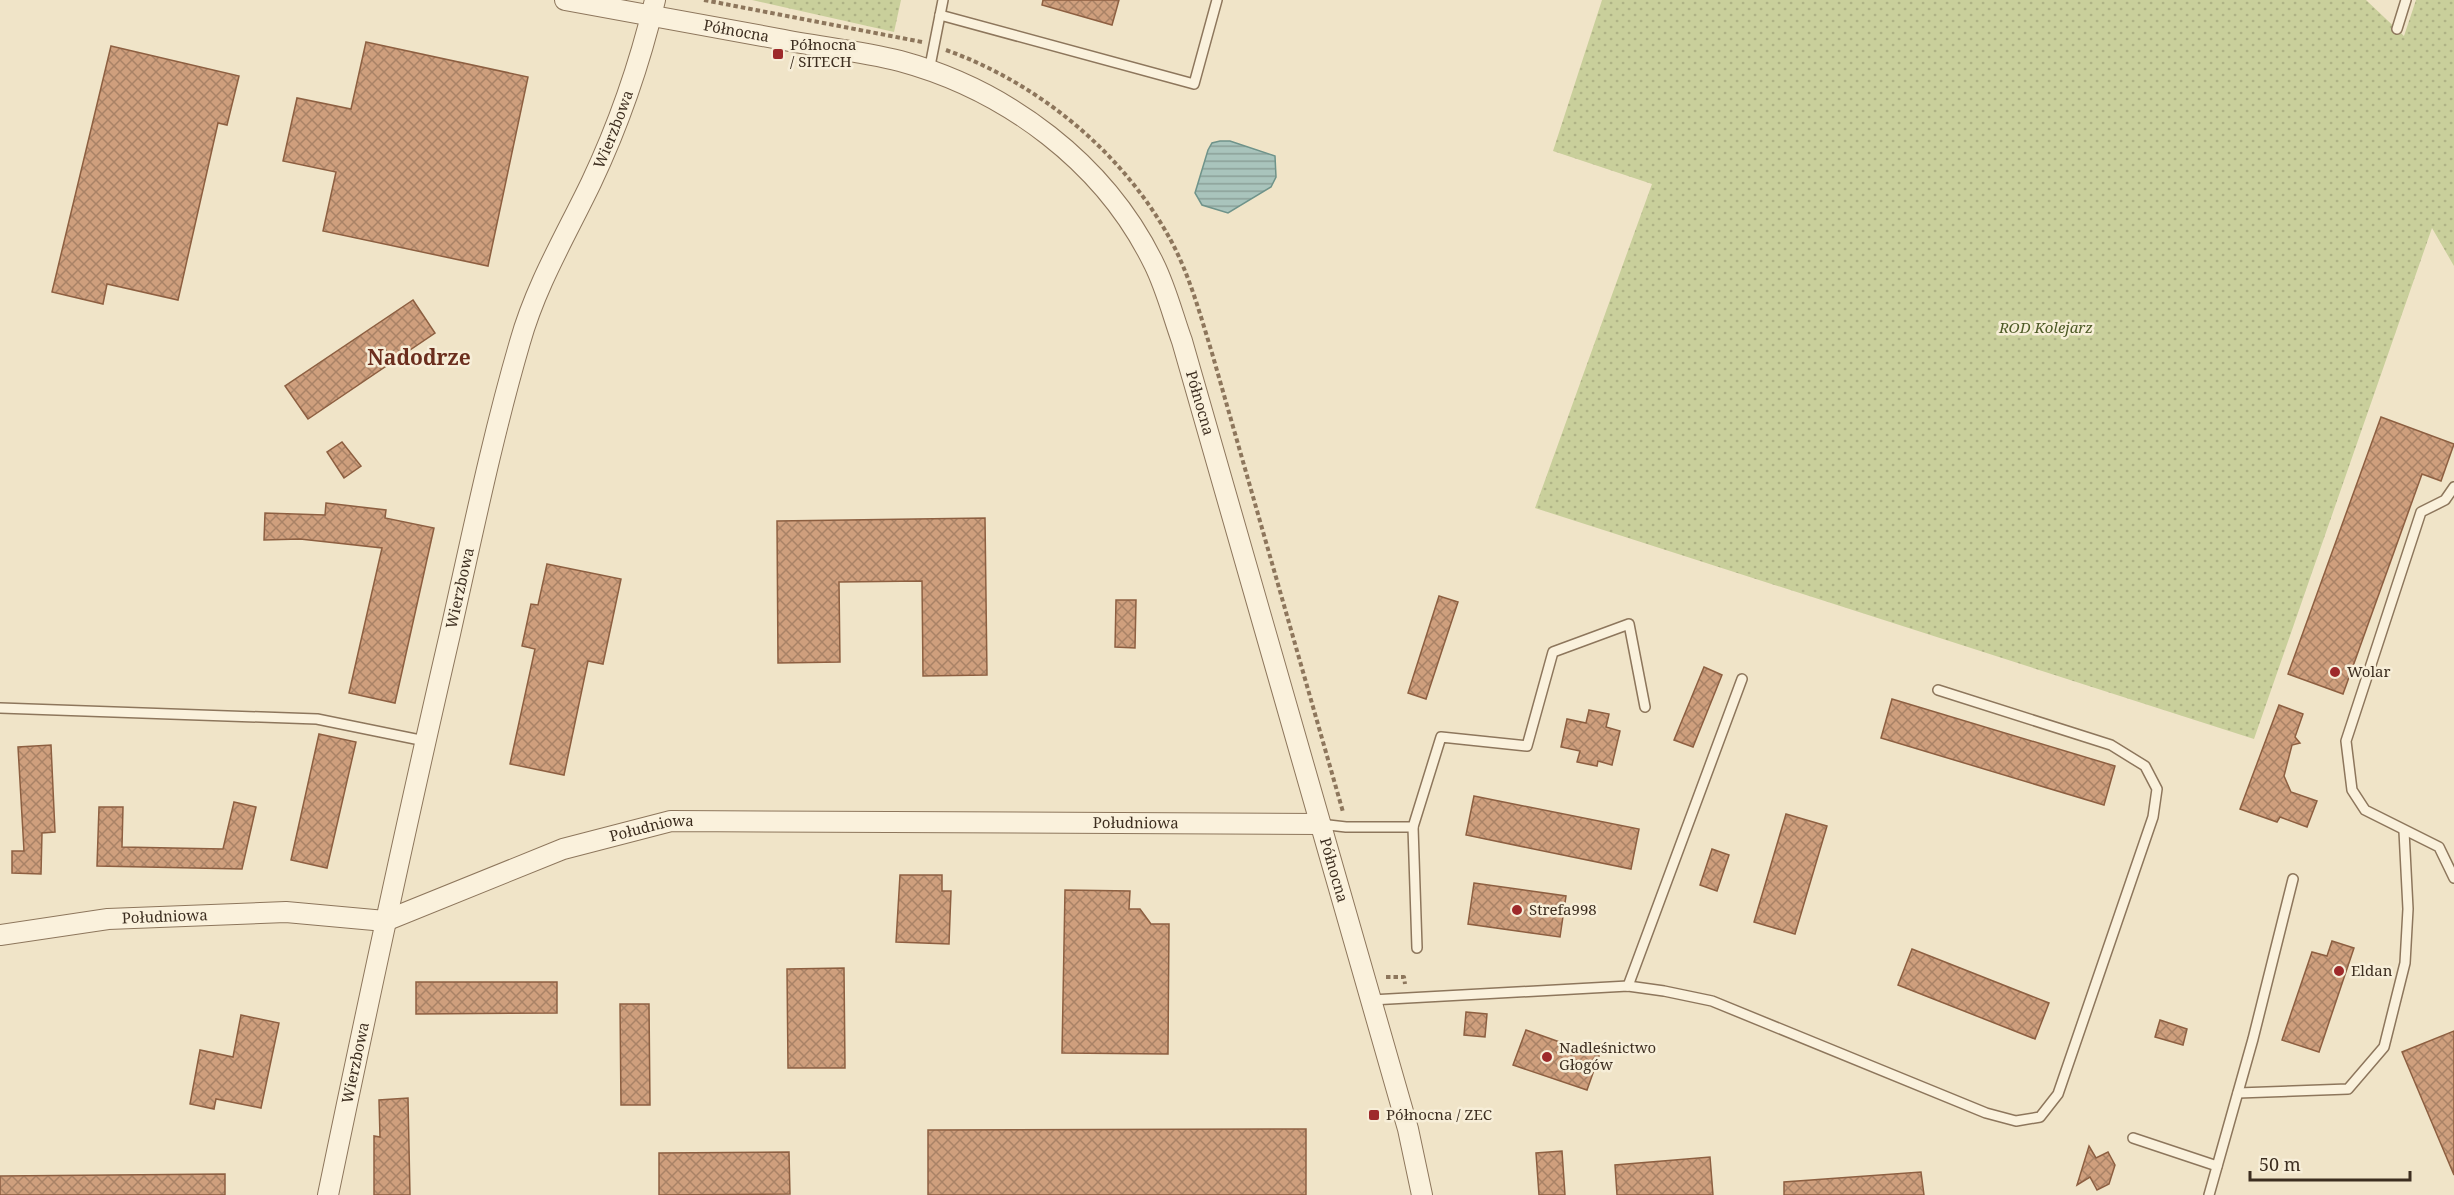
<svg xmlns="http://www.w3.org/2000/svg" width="2454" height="1195" font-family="'Noto Serif',serif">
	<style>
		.grass { fill: url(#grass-dots) }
		.water { fill: url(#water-rules); stroke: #6f938a; stroke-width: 1.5 }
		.building { fill: url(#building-cross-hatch); stroke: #8d5f41; stroke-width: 1.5 }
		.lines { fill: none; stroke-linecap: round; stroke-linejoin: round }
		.lane-casing { stroke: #8d765c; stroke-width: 12 }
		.street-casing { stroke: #8d765c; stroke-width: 22 }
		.path { stroke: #8d765c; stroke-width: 4; stroke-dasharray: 4.5 3; stroke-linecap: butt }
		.lane { stroke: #faf1dc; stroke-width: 9 }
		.street { stroke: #faf1dc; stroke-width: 20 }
		.poi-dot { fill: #9e2a2b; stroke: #f7eed8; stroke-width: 2 }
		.labels { text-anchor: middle; stroke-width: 5; stroke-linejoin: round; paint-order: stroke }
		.street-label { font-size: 15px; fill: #3d2e20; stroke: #f7eed8 }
		.poi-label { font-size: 15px; fill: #3d2e20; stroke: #f7eed8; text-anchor: start }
		.park-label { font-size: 15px; font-style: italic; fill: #4d5a26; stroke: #f7eed8 }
		.district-label { font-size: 21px; font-weight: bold; fill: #6b2e1e; stroke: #f7eed8 }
	</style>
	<defs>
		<pattern id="grass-dots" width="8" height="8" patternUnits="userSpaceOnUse" patternTransform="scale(1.5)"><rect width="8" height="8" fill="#c9cf9b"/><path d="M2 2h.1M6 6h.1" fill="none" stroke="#aeb285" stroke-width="1.8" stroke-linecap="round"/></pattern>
		<pattern id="water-rules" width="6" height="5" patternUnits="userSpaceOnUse" patternTransform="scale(1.5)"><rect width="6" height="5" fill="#a9c4bc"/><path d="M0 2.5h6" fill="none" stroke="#8ba098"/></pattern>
		<pattern id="building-cross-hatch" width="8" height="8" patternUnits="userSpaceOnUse" patternTransform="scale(1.5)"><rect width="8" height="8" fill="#cf9f7d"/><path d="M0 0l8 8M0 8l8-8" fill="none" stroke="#a98266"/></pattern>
	</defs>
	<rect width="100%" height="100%" fill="#f0e4c8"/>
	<g class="grass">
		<path d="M752,0H901L894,32Z"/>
		<path d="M1602,0H2366L2404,36L2416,0H2454V266L2432,228L2254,739L1535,508L1652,184L1553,151Z"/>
	</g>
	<path class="water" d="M1220,141H1230L1275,156L1276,177L1271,187L1228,213L1202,205L1195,193L1208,150L1212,143Z"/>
	<g class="building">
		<path d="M1043,0H1119L1112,25L1042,5Z"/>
		<path d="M366,42L528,77L488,266L323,231L336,172L283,161L297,98L351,109Z"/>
		<path d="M111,46L239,76L227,125L218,123L178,300L107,284L103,304L52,292Z"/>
		<path d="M413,300L435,333L308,419L285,386Z"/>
		<path d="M2381,417L2454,444L2441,481L2422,474L2343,694L2288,674Z"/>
		<path d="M342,442L361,466L344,478L327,452Z"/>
		<path d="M326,503L386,510L385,518L434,528L395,703L349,693L382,548L300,539L264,540L265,513L325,515Z"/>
		<path d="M985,518L987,675L923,676L922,581L839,582L840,662L778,663L777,521Z"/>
		<path d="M547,564L621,579L603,664L588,661L564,775L510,764L535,649L522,646L531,604L538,605Z"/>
		<path d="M1439,596L1458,602L1426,699L1408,693Z"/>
		<path d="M1116,600H1136L1135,648L1115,647Z"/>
		<path d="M1704,667L1722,675L1693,747L1674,740Z"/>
		<path d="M1892,699L2115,766L2104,805L1881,738Z"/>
		<path d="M2279,705L2303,714L2295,737L2300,743L2292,745L2284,776L2291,792L2317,801L2307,827L2280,817L2277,822L2240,809Z"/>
		<path d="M1589,710L1609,714L1606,727L1620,731L1612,765L1598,761L1597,766L1577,762L1580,751L1561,747L1567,719L1586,723Z"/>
		<path d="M319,734L356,742L327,868L291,860Z"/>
		<path d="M51,745L55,832L42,833L41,874L12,873V851H24L18,747Z"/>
		<path d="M1474,796L1639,829L1631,869L1466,835Z"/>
		<path d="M234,802L256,807L242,869L97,866L99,807H123L122,847L223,849Z"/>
		<path d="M1786,814L1827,826L1795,934L1754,922Z"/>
		<path d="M1712,849L1729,855L1717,891L1700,885Z"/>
		<path d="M900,875H942V891H951L949,944L896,942Z"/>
		<path d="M1474,883L1566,896L1560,937L1468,924Z"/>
		<path d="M1065,890L1130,891L1129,909H1140L1151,924H1169L1168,1054L1062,1053Z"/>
		<path d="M2332,941L2354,948L2319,1052L2282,1040L2312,952L2327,956Z"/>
		<path d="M1912,949L2049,1003L2035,1039L1898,985Z"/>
		<path d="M844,968L845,1068H788L787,969Z"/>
		<path d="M416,982H557V1013L416,1014Z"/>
		<path d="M620,1004H649L650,1105H621Z"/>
		<path d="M1466,1012L1487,1014L1485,1037L1464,1035Z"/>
		<path d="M241,1015L279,1023L261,1108L216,1099L214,1109L190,1104L200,1050L233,1057Z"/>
		<path d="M2160,1020L2187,1029L2183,1045L2155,1037Z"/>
		<path d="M1526,1030L1599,1056L1587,1090L1513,1065Z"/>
		<path d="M2454,1031V1175L2402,1052Z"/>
		<path d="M408,1098L410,1195H374V1136L380,1137L379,1100Z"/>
		<path d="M1306,1129V1195H928V1130Z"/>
		<path d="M2089,1146L2096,1158L2108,1152L2115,1165L2109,1184L2097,1190L2090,1177L2077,1185Z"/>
		<path d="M1562,1151L1565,1195H1539L1536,1153Z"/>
		<path d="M789,1152L790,1194L659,1195V1153Z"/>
		<path d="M1710,1157L1713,1195H1617L1615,1165Z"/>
		<path d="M1921,1172L1924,1195H1784V1182Z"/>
		<path d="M225,1174V1195H0V1176Z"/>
	</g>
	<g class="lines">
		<g class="lane-casing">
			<g id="lane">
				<path d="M940,15L1194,84L1217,0"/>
				<path d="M2397,29L2406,0"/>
				<path d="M929,71L943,0"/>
				<path d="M2454,487L2445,500L2421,512L2346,741L2352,790L2365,810L2439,847L2454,878"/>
				<path d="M0,708L317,719L425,741"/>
				<path d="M1320,824L1346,827H1413L1441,737L1527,746L1553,652L1629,624L1645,707"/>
				<path d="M1413,827L1417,948"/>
				<path d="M1628,986L1742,679"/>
				<path d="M1371,1000L1628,986L1664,991L1712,1001L1986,1113L2016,1121L2040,1117L2058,1094L2153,817L2157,789L2145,766L2111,745L1938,690"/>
				<path d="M2238,1093L2348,1089L2384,1047L2405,963L2408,909L2404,831"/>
				<path d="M2133,1138L2217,1166"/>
				<path d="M2209,1195L2253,1039L2293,879"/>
			</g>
		</g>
		<g class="street-casing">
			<g id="street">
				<path id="s1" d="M565,0C637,13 708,26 779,39C819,47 861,51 900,61C1007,90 1105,163 1154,264C1166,288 1173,316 1182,341L1408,1129L1422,1195"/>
				<path id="s2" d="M0,935L108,919L286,912L385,921L563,849L671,821L1320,824"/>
				<path id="s3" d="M328,1195C367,1007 407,820 450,634C472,536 492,438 520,342C536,285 566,235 591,183C619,124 640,63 655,0"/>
			</g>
		</g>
		<g class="path">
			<path d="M704,0L922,42"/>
			<path d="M946,50C1038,83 1121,151 1169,237C1189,273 1200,314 1212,353L1343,812"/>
			<path d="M1386,977H1404L1405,984"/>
		</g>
		<use href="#lane" class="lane"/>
		<use href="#street" class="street"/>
	</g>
	<g class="poi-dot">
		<rect x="772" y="48" width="12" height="12" rx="3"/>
		<circle cx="2335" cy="672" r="6"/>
		<circle cx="1517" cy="910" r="6"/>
		<circle cx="2339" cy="971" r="6"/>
		<circle cx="1547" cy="1057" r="6"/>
		<rect x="1368" y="1109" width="12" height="12" rx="3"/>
	</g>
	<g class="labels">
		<g class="street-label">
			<text dy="5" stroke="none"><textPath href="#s1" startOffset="174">Północna</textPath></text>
			<text dy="5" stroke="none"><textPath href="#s3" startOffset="1107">Wierzbowa</textPath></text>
			<text dy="5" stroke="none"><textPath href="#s1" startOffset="822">Północna</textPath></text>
			<text dy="5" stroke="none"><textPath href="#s3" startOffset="621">Wierzbowa</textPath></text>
			<text dy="5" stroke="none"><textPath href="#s2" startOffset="1155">Południowa</textPath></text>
			<text dy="5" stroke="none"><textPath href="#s2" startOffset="670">Południowa</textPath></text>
			<text dy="5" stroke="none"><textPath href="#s1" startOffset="1308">Północna</textPath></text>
			<text dy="5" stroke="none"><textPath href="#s2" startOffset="166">Południowa</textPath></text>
			<text dy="5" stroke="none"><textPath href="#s3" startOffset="135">Wierzbowa</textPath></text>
		</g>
		<g class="poi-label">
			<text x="790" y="50">Północna<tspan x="790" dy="17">/ SITECH</tspan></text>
			<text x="2347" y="677">Wolar</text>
			<text x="1529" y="915">Strefa998</text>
			<text x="2351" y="976">Eldan</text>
			<text x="1559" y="1053">Nadleśnictwo<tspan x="1559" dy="17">Głogów</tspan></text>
			<text x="1386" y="1120">Północna / ZEC</text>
		</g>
		<g class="park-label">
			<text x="2046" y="333">ROD Kolejarz</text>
		</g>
		<g class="district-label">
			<text x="419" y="365">Nadodrze</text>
		</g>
	</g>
	<path d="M2250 1171v9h160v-9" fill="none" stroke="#3d2e20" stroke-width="3"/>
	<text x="2259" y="1171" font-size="18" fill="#3d2e20" stroke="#f7eed8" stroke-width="4.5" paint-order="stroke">50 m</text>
</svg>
